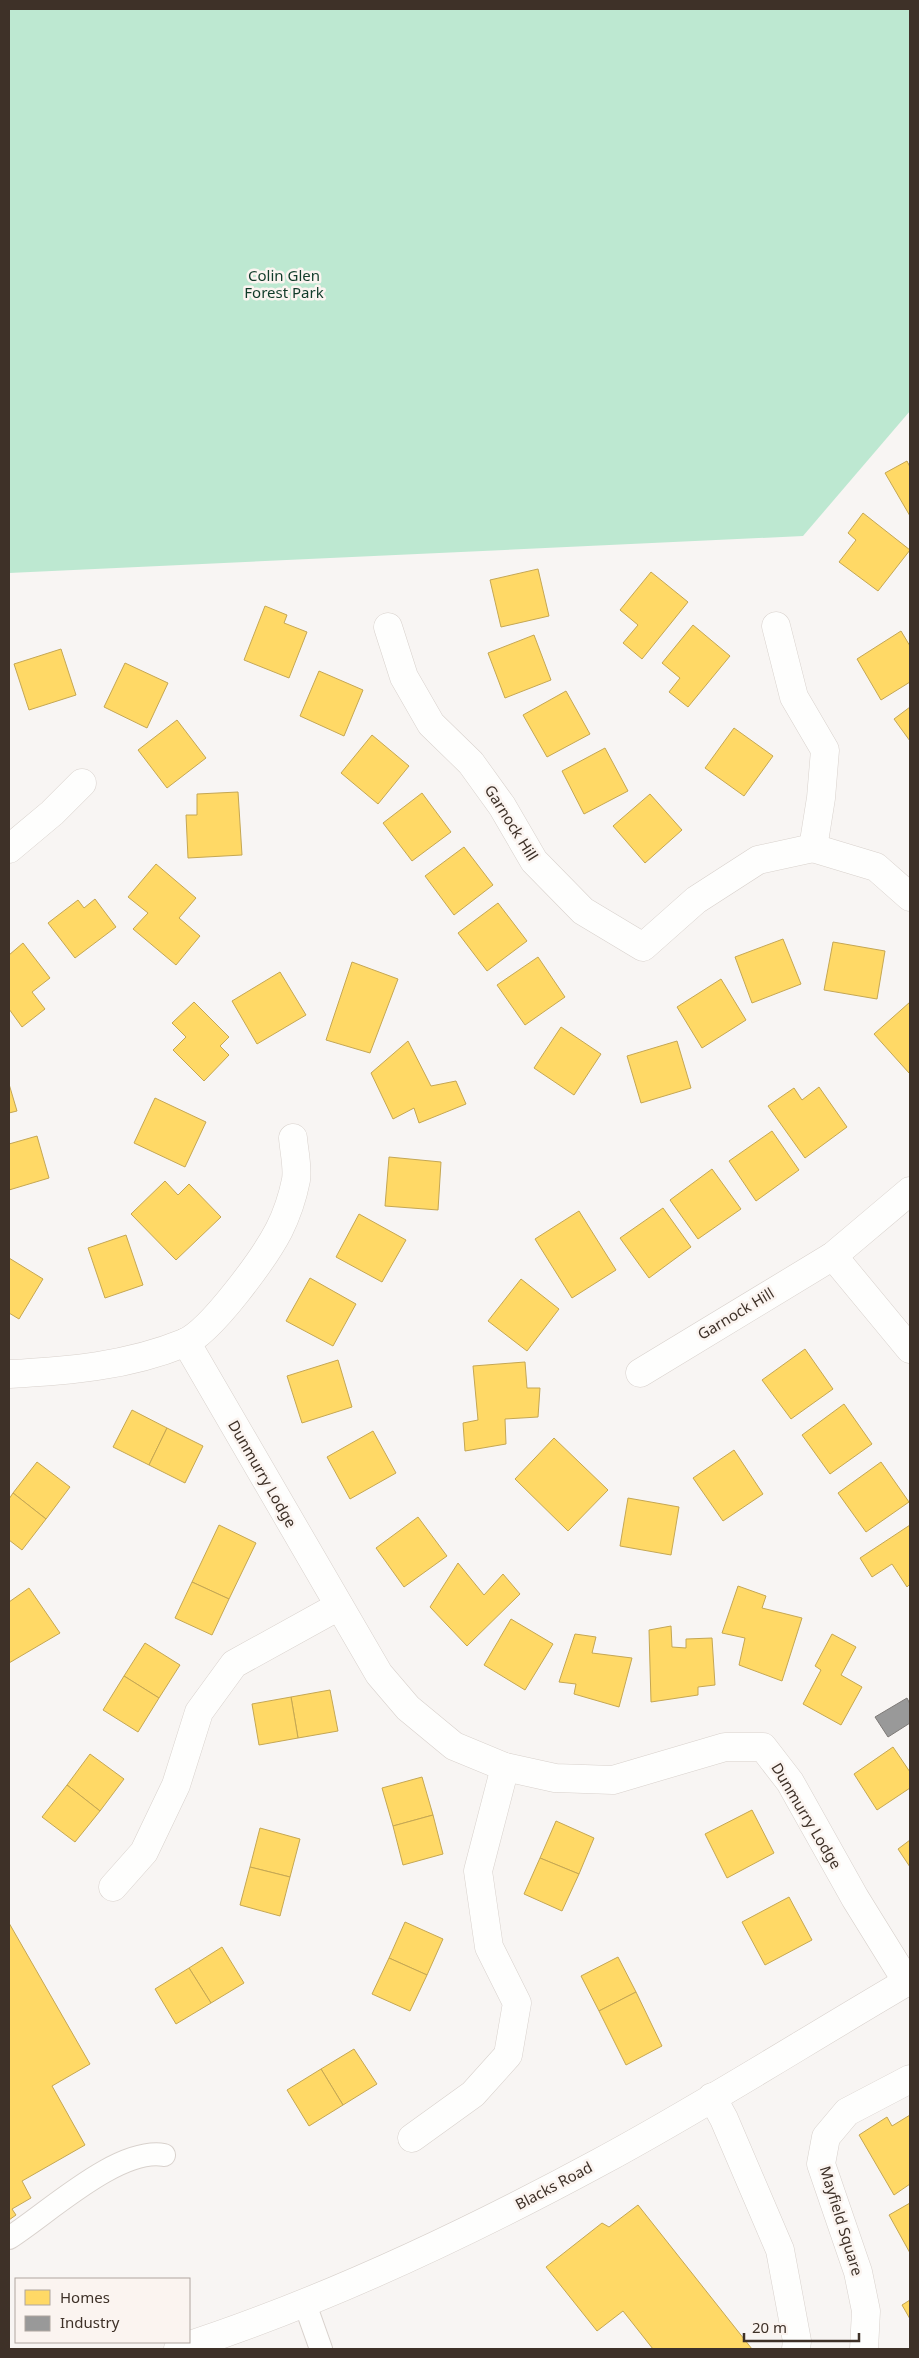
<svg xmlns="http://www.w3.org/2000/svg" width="919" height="2358" font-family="'Noto Sans',sans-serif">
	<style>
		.green { fill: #bde8d1 }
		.homes { fill: #ffd966; stroke: #c5a753 }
		.industry { fill: #999; stroke: #7e7a77 }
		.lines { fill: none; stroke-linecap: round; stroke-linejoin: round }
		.service-casing { stroke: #d8d1cc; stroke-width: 24 }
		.minor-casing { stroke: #d8d1cc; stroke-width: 29 }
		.service { stroke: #fefefd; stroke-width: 22 }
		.minor { stroke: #fefefd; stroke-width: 28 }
		.labels { text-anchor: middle; stroke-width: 5; stroke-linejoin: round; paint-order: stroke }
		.park-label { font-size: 15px; fill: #103b29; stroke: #fbf4f0 }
		.street-label { font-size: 15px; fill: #3e3128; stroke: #fbf4f0 }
	</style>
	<rect width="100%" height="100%" fill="#f8f5f3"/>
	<path class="green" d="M9,9H910V411L803,536L9,573Z"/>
	<g class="homes">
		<path d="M907,461L910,467V516L885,473Z"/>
		<path d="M863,513L910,550L878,591L839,562L856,540L848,533Z"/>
		<path d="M538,569L549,616L501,627L490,580Z"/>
		<path d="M651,572L688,602L642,659L623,643L638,625L620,610Z"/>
		<path d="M265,606L287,615L284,623L307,632L289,678L244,660Z"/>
		<path d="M693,625L730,656L688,707L669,692L680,678L662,663Z"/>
		<path d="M901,631L910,646V682L881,700L857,659Z"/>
		<path d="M534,635L551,680L505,698L488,653Z"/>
		<path d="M61,649L76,695L29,710L14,664Z"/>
		<path d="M125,663L168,683L147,728L104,707Z"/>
		<path d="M319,671L363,690L344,736L300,716Z"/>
		<path d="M566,691L590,734L547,757L523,715Z"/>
		<path d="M910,707V741L894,719Z"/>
		<path d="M177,720L206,758L167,788L138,750Z"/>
		<path d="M734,728L773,756L744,796L705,768Z"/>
		<path d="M372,735L409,766L378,804L341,773Z"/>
		<path d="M605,748L628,791L584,814L562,771Z"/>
		<path d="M238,792L242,855L188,858L186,815H197V794Z"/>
		<path d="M422,793L451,832L412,861L383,823Z"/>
		<path d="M650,794L682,830L645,863L613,826Z"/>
		<path d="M464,847L493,885L454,915L425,876Z"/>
		<path d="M156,864L196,898L179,918L200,936L176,965L133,929L148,913L128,897Z"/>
		<path d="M95,899L116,927L75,958L48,923L78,900L84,908Z"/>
		<path d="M498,903L527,941L487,971L458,933Z"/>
		<path d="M783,939L801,984L752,1003L735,957Z"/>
		<path d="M833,942L885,951L877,999L824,990Z"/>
		<path d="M23,943L50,978L32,992L45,1009L22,1027L9,1009V955Z"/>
		<path d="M538,957L565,997L525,1025L497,985Z"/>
		<path d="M352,962L398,979L370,1053L326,1040Z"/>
		<path d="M280,972L306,1015L257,1044L232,1001Z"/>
		<path d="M721,979L746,1020L702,1048L677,1007Z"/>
		<path d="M194,1002L229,1037L220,1046L229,1055L204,1081L173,1050L186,1037L172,1023Z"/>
		<path d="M910,1002V1072L909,1073L874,1034Z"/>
		<path d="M561,1027L601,1054L574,1095L534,1068Z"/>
		<path d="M408,1041L431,1086L456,1081L466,1104L419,1123L414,1108L393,1119L371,1073Z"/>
		<path d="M677,1041L691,1088L641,1103L627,1056Z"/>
		<path d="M9,1084L17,1111L9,1113Z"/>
		<path d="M819,1087L847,1127L805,1158L768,1106L794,1088L802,1100Z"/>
		<path d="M155,1098L206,1122L185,1167L134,1143Z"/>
		<path d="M772,1131L799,1170L756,1201L729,1161Z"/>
		<path d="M37,1136L49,1178L9,1190V1144Z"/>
		<path d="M389,1157L441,1162L438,1210L385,1206Z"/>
		<path d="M712,1169L741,1209L698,1239L670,1200Z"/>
		<path d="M165,1181L178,1195L189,1184L221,1217L176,1260L131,1214Z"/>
		<path d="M663,1208L691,1247L649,1278L620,1238Z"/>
		<path d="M579,1211L616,1270L572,1298L535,1239Z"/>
		<path d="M359,1214L406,1240L382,1282L336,1257Z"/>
		<path d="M126,1235L143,1285L105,1298L88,1248Z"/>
		<path d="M9,1258L43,1279L19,1319L9,1313Z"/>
		<path d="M310,1278L356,1304L333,1346L286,1321Z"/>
		<path d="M521,1279L559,1309L527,1351L488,1321Z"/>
		<path d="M805,1349L833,1389L791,1419L762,1380Z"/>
		<path d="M338,1360L352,1407L302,1423L287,1376Z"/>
		<path d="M525,1362L527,1388H540L538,1417L505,1419L506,1444L465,1451L463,1423L478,1420L473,1366Z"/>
		<path d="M844,1404L872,1444L830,1474L802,1435Z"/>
		<path d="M132,1410L167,1428L149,1465L113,1447Z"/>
		<path d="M167,1428L203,1446L185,1483L149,1465Z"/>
		<path d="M373,1431L396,1473L350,1499L327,1457Z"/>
		<path d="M554,1438L608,1490L568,1531L515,1479Z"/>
		<path d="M734,1450L763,1494L723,1521L693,1478Z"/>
		<path d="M37,1462L70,1487L46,1519L13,1493Z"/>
		<path d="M881,1462L909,1502L866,1532L838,1493Z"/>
		<path d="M13,1493L46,1519L22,1550L9,1540V1499Z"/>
		<path d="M628,1498L679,1507L671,1555L620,1546Z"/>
		<path d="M418,1517L447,1556L404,1587L376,1548Z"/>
		<path d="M219,1525L256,1543L229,1599L192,1582Z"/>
		<path d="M910,1525V1584L907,1587L892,1564L872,1577L860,1558Z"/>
		<path d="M458,1563L484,1595L503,1574L520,1594L467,1646L430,1607Z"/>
		<path d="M192,1582L229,1599L212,1635L175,1618Z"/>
		<path d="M738,1586L766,1596L762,1608L802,1618L782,1681L739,1665L745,1638L722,1633Z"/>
		<path d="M29,1588L60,1633L9,1663V1602Z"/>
		<path d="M511,1619L553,1644L525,1690L484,1665Z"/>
		<path d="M671,1626L672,1647L686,1648V1639L712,1638L715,1685L698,1687V1695L651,1702L649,1630Z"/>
		<path d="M575,1634L596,1637L592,1653L632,1658L619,1707L574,1694L576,1684L559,1682Z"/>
		<path d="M832,1634L856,1647L841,1675L862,1687L841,1725L803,1704L821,1670L815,1666Z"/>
		<path d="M145,1643L180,1665L159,1698L124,1676Z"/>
		<path d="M124,1676L159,1698L138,1732L103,1710Z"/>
		<path d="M330,1690L338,1731L298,1738L291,1697Z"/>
		<path d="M291,1697L298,1738L259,1745L252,1704Z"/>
		<path d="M893,1747L910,1772V1788L877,1810L854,1774Z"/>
		<path d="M90,1754L124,1779L100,1811L67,1785Z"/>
		<path d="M422,1777L433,1815L393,1826L382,1788Z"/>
		<path d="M67,1785L100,1811L75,1842L42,1817Z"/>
		<path d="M752,1810L774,1853L727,1878L705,1834Z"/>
		<path d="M433,1815L443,1854L403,1865L393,1826Z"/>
		<path d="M556,1821L594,1838L579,1874L540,1858Z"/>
		<path d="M260,1828L300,1839L290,1877L250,1867Z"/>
		<path d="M910,1840V1867L898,1849Z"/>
		<path d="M540,1858L579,1874L562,1911L524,1894Z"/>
		<path d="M250,1867L290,1877L280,1916L240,1905Z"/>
		<path d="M789,1897L812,1940L765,1965L742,1922Z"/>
		<path d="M405,1922L443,1939L427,1975L389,1958Z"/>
		<path d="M9,1923L90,2064L52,2086L85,2145L22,2181L31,2198L12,2209L16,2215L9,2220Z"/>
		<path d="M222,1947L244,1983L211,2003L189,1968Z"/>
		<path d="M618,1957L636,1992L599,2011L581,1976Z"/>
		<path d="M389,1958L427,1975L410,2011L372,1994Z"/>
		<path d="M189,1968L211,2003L176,2024L155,1989Z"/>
		<path d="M636,1992L662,2046L626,2065L599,2011Z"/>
		<path d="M354,2049L377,2084L343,2105L321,2069Z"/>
		<path d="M321,2069L343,2105L309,2126L287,2090Z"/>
		<path d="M910,2115V2184L894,2195L859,2135L887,2117L892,2126Z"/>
		<path d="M910,2203V2253L889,2215Z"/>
		<path d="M638,2205L752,2349H653L623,2311L597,2331L546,2267L602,2223L609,2227Z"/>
		<path d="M910,2300V2319L902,2305Z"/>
	</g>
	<path class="industry" d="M907,1698L910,1704V1723L888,1737L875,1717Z"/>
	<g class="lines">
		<g class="service-casing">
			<g id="service">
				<path d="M9,2238C47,2214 118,2147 164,2155"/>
				<path d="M305,2304L321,2349"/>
			</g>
		</g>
		<g class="minor-casing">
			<g id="minor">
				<path d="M776,626L794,697L825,750L821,798L813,848"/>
				<path d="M388,627L404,677L431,724L471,763L502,806L534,861L583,911L643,947L696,900L758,860L813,848L876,867L910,897"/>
				<path d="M9,849L52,813L82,783"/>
				<path d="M833,1256L910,1349"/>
				<path d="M186,1342L379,1674L408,1708L454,1746L505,1767L555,1778L613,1780L725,1747H763L790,1782L855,1898L907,1982"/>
				<path d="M640,1373L833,1256L910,1191"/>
				<path d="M9,1374C68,1371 128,1366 184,1343C211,1332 265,1257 279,1230C286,1216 293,1195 296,1180C298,1167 294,1151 293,1138"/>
				<path d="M113,1887L144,1852L176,1785L199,1712L234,1664L339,1606"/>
				<path d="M712,2097L724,2119L780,2250L797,2341L796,2349"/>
				<path d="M412,2138L473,2094L508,2055L517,2003L489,1947L478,1871L505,1767"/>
				<path d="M178,2349C324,2302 465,2235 600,2162C706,2105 807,2040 910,1980"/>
				<path d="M864,2349L866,2311L858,2272L821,2164L826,2137L847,2112L910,2079"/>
			</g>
		</g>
		<use href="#service" class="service"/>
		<use href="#minor" class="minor"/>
	</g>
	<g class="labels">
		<g class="park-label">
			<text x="284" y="281">Colin Glen<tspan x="284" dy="17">Forest Park</tspan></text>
		</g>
		<g class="street-label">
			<text transform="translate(511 823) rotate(58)" y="5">Garnock Hill</text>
			<text transform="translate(736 1314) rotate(-31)" y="5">Garnock Hill</text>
			<text transform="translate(262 1474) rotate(60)" y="5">Dunmurry Lodge</text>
			<text transform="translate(806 1816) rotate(59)" y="5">Dunmurry Lodge</text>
			<text transform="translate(554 2186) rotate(-28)" y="5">Blacks Road</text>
			<text transform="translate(841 2221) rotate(73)" y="5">Mayfield Square</text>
		</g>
	</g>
	<rect width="919" height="2358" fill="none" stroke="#3e3128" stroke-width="20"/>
	<rect x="15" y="2278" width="175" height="65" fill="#fbf4f0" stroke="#afa6a0"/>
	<rect x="25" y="2290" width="25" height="15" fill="#ffd966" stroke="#afa6a0"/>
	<text x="60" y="2303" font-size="15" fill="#3e3128">Homes</text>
	<rect x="25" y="2316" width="25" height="15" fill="#999999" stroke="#afa6a0"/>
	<text x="60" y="2328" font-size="15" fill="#3e3128">Industry</text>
	<path d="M744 2333v8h115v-8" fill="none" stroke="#3e3128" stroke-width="2.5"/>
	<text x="752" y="2333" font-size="15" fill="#3e3128" stroke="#fbf4f0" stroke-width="4" paint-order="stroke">20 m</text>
</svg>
